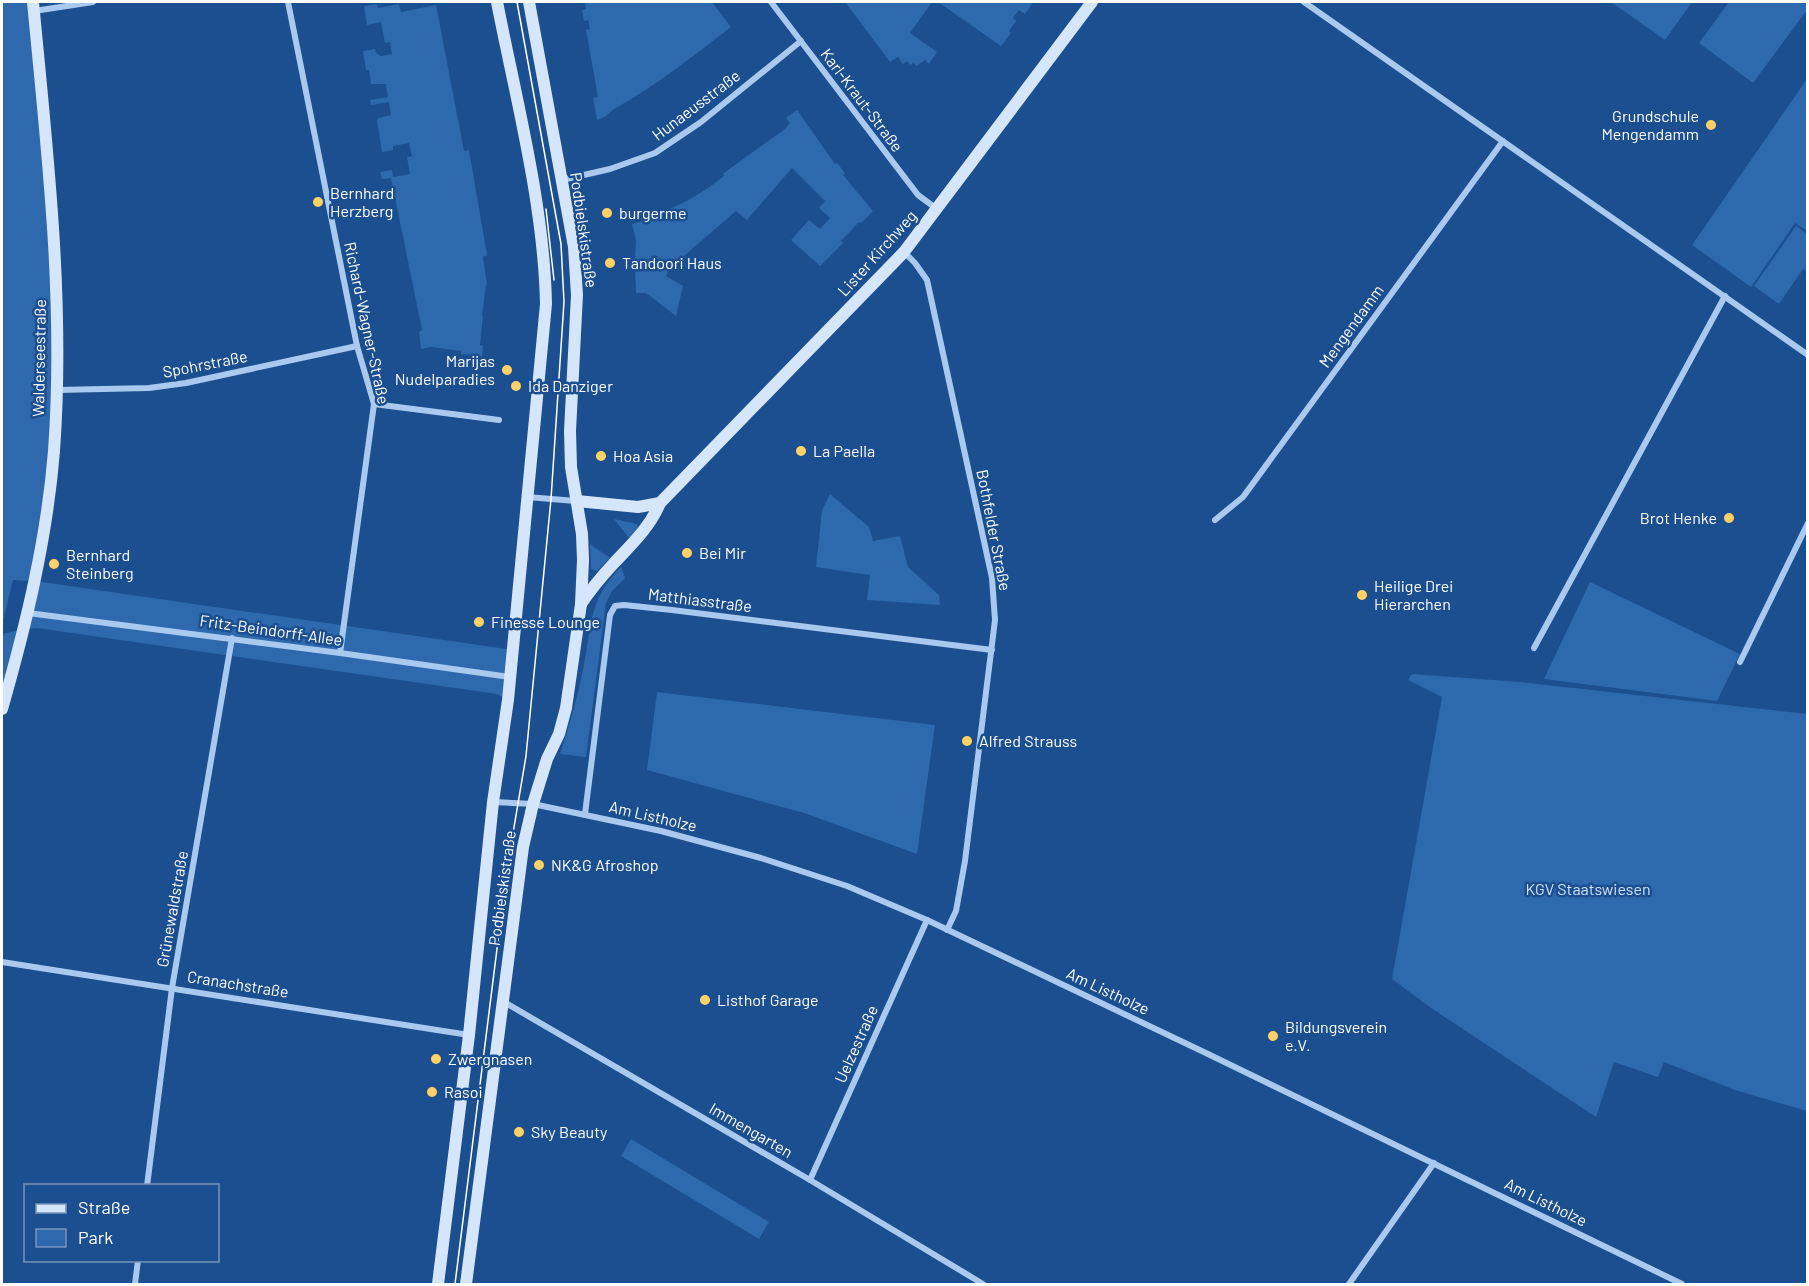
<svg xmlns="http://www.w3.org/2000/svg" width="1809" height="1286" font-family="Barlow,sans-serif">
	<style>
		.green { fill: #2e69ad }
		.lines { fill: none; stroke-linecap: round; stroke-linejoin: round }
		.street { stroke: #a9c9ee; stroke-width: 6 }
		.secondary { stroke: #d6e6fa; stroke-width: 12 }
		.tram { stroke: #fff; stroke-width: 1.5 }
		.poi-dot { fill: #ffd166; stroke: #1b4f8f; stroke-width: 2 }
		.labels { text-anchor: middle; stroke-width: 5; stroke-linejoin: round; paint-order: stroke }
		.street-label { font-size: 16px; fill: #fff; stroke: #1b4f8f }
		.poi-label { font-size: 16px; fill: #fff; stroke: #1b4f8f; text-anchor: start }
		.park-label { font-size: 16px; fill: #cfe3fa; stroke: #1b4f8f }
	</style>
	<rect width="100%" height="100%" fill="#1b4f8f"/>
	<g class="green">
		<path d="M2,2H33L57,390L35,581L513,650L508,700L497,694L37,628L24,629L2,709V634L24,629L34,581L13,580L2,625Z"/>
		<path d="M585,2H712L731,27C693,56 657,85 616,108C609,112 606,118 597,120L593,98L598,97L586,30L590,29L588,20L584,21L582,10L586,9Z"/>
		<path d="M845,2H932L910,33L937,52L929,64L925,60L916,66L914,63L910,65L907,61L903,64L898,57L890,62Z"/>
		<path d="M938,2H1028L1032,4L1025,14L1019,10L1013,18L1016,21L1009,31L1011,33L1001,46Z"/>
		<path d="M1611,2H1692L1665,40Z"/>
		<path d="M1729,2H1807V10L1753,83L1699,43Z"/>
		<path d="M377,4L378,8L399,4L401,12L436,5L464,151L469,150L487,255L483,257L487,285H486L482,315L483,316L480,345L483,346L482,356L461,354V351L431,347L421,349L419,332L422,330L391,178L382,179L380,172L392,170L393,177L410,174L407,157L412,156L409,143L393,146V150L382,152L377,120L379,118L391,115L389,102L371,105L370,100L388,97L386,84H371L369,70H366L363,51L375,49L376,53L381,56L392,54L390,42L385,43L381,22L367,25L364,6Z"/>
		<path d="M1807,79V231L1795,223L1751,287L1692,245Z"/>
		<path d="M797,110L835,164L837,163L845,173L843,175L873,211L861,223L859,222L841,241L843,243L820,266L791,240L809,220L820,229L830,218L819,208L825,201L792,168L747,220L736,211L670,268L666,276L683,286L676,316L646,293H636L635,267H638V260L635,259L636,241L632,224L649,219V217C676,208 702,194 724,176L723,174L728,170L785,129L790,123L786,118Z"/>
		<path d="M1796,226L1807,234V272L1803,269L1779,304L1754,286Z"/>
		<path d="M830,494L869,527L873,541L900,536L908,567L939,595L940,605L867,600L870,575L816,567L822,510Z"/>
		<path d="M614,519L637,524L638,528L629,538Z"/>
		<path d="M590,544L610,558L597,571L591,569Z"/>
		<path d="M621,567L625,578L612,591L606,603L586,757L560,754C570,724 578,695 584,664C592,623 589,599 621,567Z"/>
		<path d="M1590,582L1740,654L1717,701L1544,679Z"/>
		<path d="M1412,674L1520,682L1807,714V1111L1735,1090L1664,1062L1658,1077L1614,1062L1596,1117L1431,1008L1392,979L1442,697L1408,680Z"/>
		<path d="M657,692L935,725L917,854L804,813L647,770Z"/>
		<path d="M631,1139L769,1222L759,1239L621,1156Z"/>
	</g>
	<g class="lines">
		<g class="street">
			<path d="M288,2L357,346L374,404L340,653"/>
			<path d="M771,2L918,195L937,209"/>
			<path d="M1304,2L1808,355"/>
			<path d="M34,11L93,2"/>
			<path d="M562,180L610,169L655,153L701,122L801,41"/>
			<path d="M904,252L915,263L927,280L992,578L995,620L965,861L956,911L947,930"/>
			<path d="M57,390L149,388L186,383L357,346"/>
			<path d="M374,404L499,420"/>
			<path d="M527,497L576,501"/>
			<path d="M1215,520L1243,497L1503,141"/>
			<path d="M28,613L340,653L510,677"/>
			<path d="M1534,648L1725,296"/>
			<path d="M1740,662L1808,523"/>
			<path d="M493,802L533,804L661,831L761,858L847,886L927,920L1208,1054L1682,1284"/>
			<path d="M585,814L610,615L615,606L624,605L672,610L992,650"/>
			<path d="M2,962L469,1035"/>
			<path d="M504,1002L810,1180L983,1284"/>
			<path d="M810,1180L927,920"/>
			<path d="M147,1186L172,988L232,638"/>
			<path d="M135,1284L138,1260"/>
			<path d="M1349,1284L1434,1163"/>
		</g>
		<g class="secondary">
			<path d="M577,501L638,507L660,503"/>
			<path d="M581,604C591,589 602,576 614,563C632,544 650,527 660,503L904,252L1092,2"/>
			<path d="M2,709C26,625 47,539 54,451C65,301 47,150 33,2"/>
			<path d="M438,1284L469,1035L493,802L508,700L546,304C544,205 516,99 497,2"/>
			<path d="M466,1284L523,847L533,804L547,759L559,734L566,708L581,604L583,560L582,534L571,467L570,431L577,295L574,247L529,2"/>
		</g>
		<g class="tram">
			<path d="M546,209L554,280"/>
			<path d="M455,1284L507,869L526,756L551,499L564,302L561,244L517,2"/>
		</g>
	</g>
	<g class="poi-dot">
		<circle cx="1711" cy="125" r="6"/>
		<circle cx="318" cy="202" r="6"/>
		<circle cx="607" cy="213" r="6"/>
		<circle cx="610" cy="263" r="6"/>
		<circle cx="507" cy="370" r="6"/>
		<circle cx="516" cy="386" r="6"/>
		<circle cx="801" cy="451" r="6"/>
		<circle cx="601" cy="456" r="6"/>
		<circle cx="1729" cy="518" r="6"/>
		<circle cx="687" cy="553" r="6"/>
		<circle cx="54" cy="564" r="6"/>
		<circle cx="1362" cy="595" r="6"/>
		<circle cx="479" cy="622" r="6"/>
		<circle cx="967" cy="741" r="6"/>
		<circle cx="539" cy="865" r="6"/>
		<circle cx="705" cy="1000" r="6"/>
		<circle cx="1273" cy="1036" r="6"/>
		<circle cx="436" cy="1059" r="6"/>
		<circle cx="432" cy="1092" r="6"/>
		<circle cx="519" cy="1132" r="6"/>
	</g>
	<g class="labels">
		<g class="street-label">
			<text transform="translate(862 100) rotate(53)" y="6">Karl-Kraut-Straße</text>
			<text transform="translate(696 105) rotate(-37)" y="6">Hunaeusstraße</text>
			<text transform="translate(584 230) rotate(82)" y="6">Podbielskistraße</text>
			<text transform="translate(877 253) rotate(-48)" y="6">Lister Kirchweg</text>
			<text transform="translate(367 323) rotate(78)" y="6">Richard-Wagner-Straße</text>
			<text transform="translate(1351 326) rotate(-54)" y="6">Mengendamm</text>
			<text transform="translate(39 358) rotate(-89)" y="6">Walderseestraße</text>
			<text transform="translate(205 364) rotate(-11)" y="6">Spohrstraße</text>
			<text transform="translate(994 530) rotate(79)" y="6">Bothfelder Straße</text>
			<text transform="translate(700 600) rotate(7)" y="6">Matthiasstraße</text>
			<text transform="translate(271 630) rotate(8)" y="6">Fritz-Beindorff-Allee</text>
			<text transform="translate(653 816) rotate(13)" y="6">Am Listholze</text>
			<text transform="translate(502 888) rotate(-82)" y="6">Podbielskistraße</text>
			<text transform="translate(172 909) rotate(-80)" y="6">Grünewaldstraße</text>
			<text transform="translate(238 984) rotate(9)" y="6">Cranachstraße</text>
			<text transform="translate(1108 991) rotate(25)" y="6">Am Listholze</text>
			<text transform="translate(856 1044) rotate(-66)" y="6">Uelzestraße</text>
			<text transform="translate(751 1130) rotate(30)" y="6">Immengarten</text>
			<text transform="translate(1546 1202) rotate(26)" y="6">Am Listholze</text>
		</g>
		<g class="poi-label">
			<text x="1699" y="122" text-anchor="end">Grundschule<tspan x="1699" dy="18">Mengendamm</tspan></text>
			<text x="330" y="199">Bernhard<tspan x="330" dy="18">Herzberg</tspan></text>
			<text x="619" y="219">burgerme</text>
			<text x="622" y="269">Tandoori Haus</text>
			<text x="495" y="367" text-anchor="end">Marijas<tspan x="495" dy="18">Nudelparadies</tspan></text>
			<text x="528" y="392">Ida Danziger</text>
			<text x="813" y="457">La Paella</text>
			<text x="613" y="462">Hoa Asia</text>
			<text x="1717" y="524" text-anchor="end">Brot Henke</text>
			<text x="699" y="559">Bei Mir</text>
			<text x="66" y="561">Bernhard<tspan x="66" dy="18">Steinberg</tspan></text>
			<text x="1374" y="592">Heilige Drei<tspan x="1374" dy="18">Hierarchen</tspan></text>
			<text x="491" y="628">Finesse Lounge</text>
			<text x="979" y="747">Alfred Strauss</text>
			<text x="551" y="871">NK&amp;G Afroshop</text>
			<text x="717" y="1006">Listhof Garage</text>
			<text x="1285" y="1033">Bildungsverein<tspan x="1285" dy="18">e.V.</tspan></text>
			<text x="448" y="1065">Zwergnasen</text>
			<text x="444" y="1098">Rasoi</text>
			<text x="531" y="1138">Sky Beauty</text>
		</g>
		<g class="park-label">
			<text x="1588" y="895">KGV Staatswiesen</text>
		</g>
	</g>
	<rect width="1809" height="1286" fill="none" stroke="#ffffff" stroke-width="6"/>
	<rect x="24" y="1184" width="195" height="78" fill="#1b4f8f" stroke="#7695bc" stroke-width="1.5"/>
	<rect x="36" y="1204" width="30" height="9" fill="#d6e6fa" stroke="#7695bc" stroke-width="1.5"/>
	<text x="78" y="1214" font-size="18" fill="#ffffff">Straße</text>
	<rect x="36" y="1229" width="30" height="18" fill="#2e69ad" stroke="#7695bc" stroke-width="1.5"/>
	<text x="78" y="1244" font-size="18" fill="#ffffff">Park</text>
</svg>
